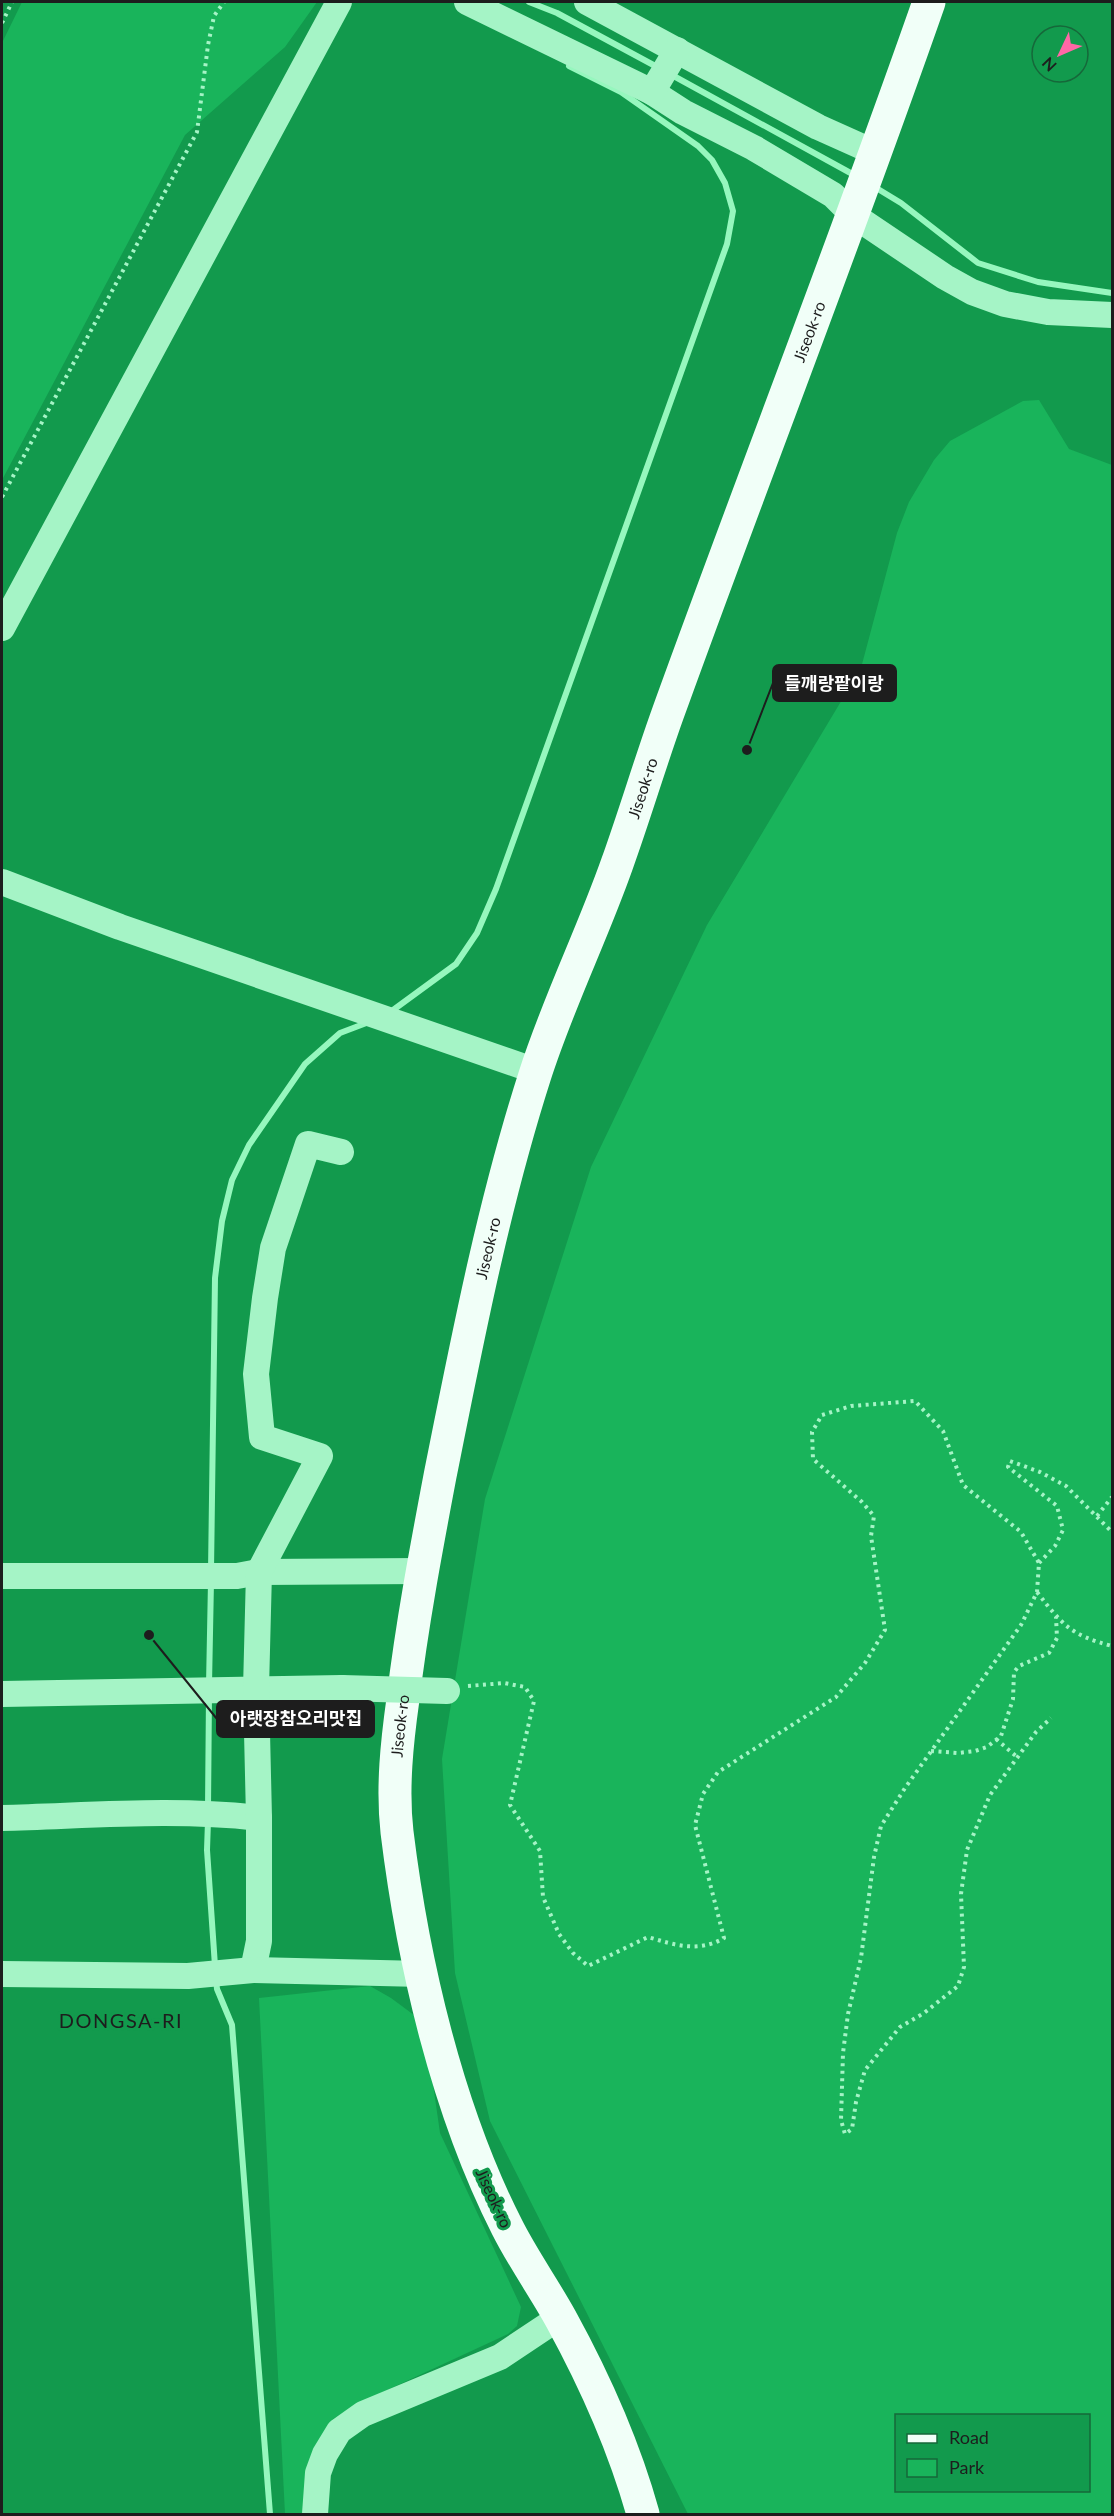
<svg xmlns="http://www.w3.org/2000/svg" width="1114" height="2516" font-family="Lato,'Noto Sans KR',sans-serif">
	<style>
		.green { fill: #19b45b; fill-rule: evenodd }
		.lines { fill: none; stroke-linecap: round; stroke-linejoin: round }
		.stream { stroke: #96f7be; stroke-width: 6 }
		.path { stroke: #a5f4c6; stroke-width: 4; stroke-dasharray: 3 4.5; stroke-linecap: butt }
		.minor { stroke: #a5f4c6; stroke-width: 26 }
		.major { stroke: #f1fff8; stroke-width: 33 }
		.minor-bridge { stroke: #a5f4c6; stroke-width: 26 }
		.labels { text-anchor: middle; stroke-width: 6; stroke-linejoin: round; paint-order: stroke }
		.street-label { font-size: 16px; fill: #1d1d1d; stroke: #129a4d }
		.quarter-label { font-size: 20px; letter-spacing: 1.5px; fill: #1d1d1d; stroke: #129a4d }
		.leader { fill: none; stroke: #1d1d1d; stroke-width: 2 }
		.callout-dot { fill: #1d1d1d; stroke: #129a4d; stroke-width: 2 }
		.callout { fill: #1d1d1d; stroke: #1d1d1d; stroke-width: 2 }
		.callout-label { font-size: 18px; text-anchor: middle; font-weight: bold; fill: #fff }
	</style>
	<rect width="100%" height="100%" fill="#129a4d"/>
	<g class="green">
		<path d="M22,2H317L285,47L185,135L2,480V43Z"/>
		<path d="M1039,400L1069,449L1112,465V2514H688L490,2121L455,1973L442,1759L485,1499L591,1167L707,925L861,668L897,533L909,502L934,460L950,441L1023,401ZM896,2416H1088V2490H896Z"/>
		<path d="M370,1986L391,1998L418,2018L428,2049L440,2133L521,2307L517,2326L508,2334L357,2404L333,2419L318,2447L314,2514H285L259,1998Z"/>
	</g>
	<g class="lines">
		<g class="stream">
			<path d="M529,2L557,13L659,68"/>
			<path d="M670,74L856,176"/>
			<path d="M873,186L901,203L978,263L1038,282L1112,293"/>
			<path d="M389,1013L456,964L477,933L496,889L727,244L733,211L725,183L712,160L698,146L621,92L569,66"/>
			<path d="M211,1571L215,1278L222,1221L232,1180L249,1145L305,1064L340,1033L369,1022"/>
			<path d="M209,1685L211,1581"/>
			<path d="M208,1808L209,1695"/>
			<path d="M208,1821L207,1850L215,1966"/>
			<path d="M216,1980L217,1989L232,2025L270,2514"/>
		</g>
		<g class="path">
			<path d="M2,23L12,2"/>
			<path d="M2,497L197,132L208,45L214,16L224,2"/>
			<path d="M1097,1516L1112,1497"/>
			<path d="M1039,1563L1055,1546L1063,1530L1057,1506L1008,1467L1010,1461L1040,1472L1066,1486L1112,1532"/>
			<path d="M1037,1592C1063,1626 1071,1635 1112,1646"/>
			<path d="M468,1686L504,1683L525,1687L534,1701L510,1805L540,1851L543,1897L559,1934L573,1953L588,1966L648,1937C675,1945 698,1953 724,1938L695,1825L703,1794L718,1772L836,1697L865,1663L885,1630L871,1536L874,1516L862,1502L813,1459L812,1432L822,1415L851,1406L915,1401L943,1431L963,1485L1021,1532L1039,1563L1037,1592L1021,1625L905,1788L881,1826L874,1857L861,1958L848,2014L843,2053L841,2120L845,2134L852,2129L856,2102L865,2070L900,2027L924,2013L958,1986L964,1967L961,1894L967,1850L990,1795L1036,1732L1051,1718"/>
			<path d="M996,1739L1017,1757"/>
			<path d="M931,1751L958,1753L975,1751L987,1747L1001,1736L1013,1699L1014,1672L1019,1666L1049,1653L1057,1638L1056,1617"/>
		</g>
		<g class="minor">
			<path d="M467,2L652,92L683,112L754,148L833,195L853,215L945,277L972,292L1005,304L1048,312L1112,315"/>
			<path d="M587,2L818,127L876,153"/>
			<path d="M652,92L677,50"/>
			<path d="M2,628L339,2"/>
			<path d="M2,882L120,927L536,1071"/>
			<path d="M2,1576H237L259,1572L422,1571"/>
			<path d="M2,1694L342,1688"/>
			<path d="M2,1818C87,1816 174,1808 259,1818"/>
			<path d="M253,1970L259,1941V1818L256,1689L259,1572L320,1456L262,1437L256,1374L265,1298L273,1248L308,1144L341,1152"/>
			<path d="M2,1974L188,1976L253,1970L422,1974"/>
			<path d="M315,2514L318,2473L325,2454L339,2431L363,2414L500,2357L560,2317"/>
		</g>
		<path class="major" id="s1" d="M643,2514C624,2446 595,2381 561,2319C544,2288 523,2259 507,2227C447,2109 413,1962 397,1832C392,1788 397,1742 403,1699C412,1624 426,1550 440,1476C467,1341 493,1206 535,1075C558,1003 592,935 617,864C635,814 650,763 668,713C754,475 846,240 929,2"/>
		<path class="minor-bridge" d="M342,1688L447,1691"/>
	</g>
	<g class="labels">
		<g class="street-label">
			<text dy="6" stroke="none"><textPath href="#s1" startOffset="2295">Jiseok-ro</textPath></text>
			<text dy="6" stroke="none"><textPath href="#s1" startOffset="1809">Jiseok-ro</textPath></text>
			<text dy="6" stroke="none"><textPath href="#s1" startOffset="1323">Jiseok-ro</textPath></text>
			<text dy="6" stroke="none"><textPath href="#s1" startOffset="837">Jiseok-ro</textPath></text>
			<text transform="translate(494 2198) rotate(65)" y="6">Jiseok-ro</text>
		</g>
		<g class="quarter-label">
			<text x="121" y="2028">DONGSA-RI</text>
		</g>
	</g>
	<path class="leader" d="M747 750L773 683M149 1635L217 1719"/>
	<g class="callout-dot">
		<circle cx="747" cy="750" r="6"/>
		<circle cx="149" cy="1635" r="6"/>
	</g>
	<g class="callout">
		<rect x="773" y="665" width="123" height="36" rx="6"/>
		<rect x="217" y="1701" width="157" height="36" rx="6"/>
	</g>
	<g class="callout-label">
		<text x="834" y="690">들깨랑팥이랑</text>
		<text x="296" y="1725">아랫장참오리맛집</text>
	</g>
	<rect width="1114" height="2516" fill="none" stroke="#1d1d1d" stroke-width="6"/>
	<rect x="895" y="2414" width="195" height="78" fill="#129a4d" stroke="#16683a" stroke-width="1.5"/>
	<rect x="907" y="2434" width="30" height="9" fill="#f1fff8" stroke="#16683a" stroke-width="1.5"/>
	<text x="949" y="2444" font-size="18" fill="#1d1d1d">Road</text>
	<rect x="907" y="2459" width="30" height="18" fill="#19b45b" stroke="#16683a" stroke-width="1.5"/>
	<text x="949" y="2474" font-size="18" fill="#1d1d1d">Park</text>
	<g transform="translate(1060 54) rotate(226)"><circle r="28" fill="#129a4d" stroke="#16683a" stroke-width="1.5"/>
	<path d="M0-4.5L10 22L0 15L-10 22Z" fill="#ff67a6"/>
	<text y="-9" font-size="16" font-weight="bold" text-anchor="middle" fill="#1d1d1d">N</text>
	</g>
</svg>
